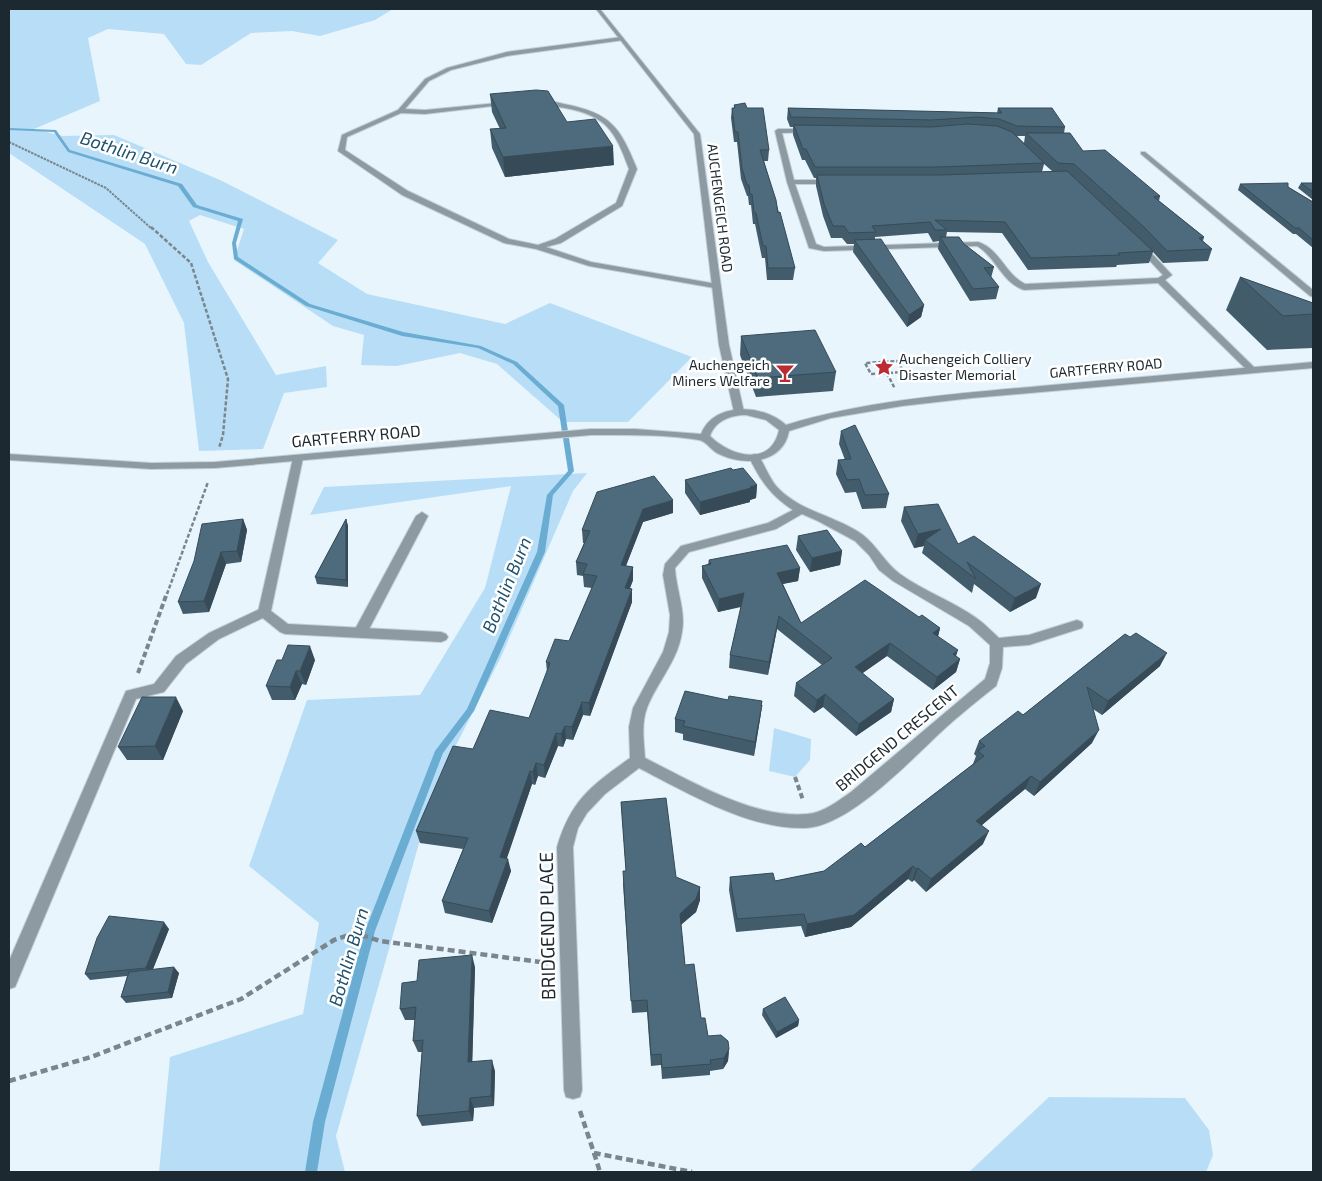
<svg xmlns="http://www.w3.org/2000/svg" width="1322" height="1181" font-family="'Exo 2',sans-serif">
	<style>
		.green { fill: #b7def6 }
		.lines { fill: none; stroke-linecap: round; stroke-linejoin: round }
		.stream { fill: #6badd2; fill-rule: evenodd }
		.service-casing { stroke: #c3d0d8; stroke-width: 2 }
		.minor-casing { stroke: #c3d0d8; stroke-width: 2 }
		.tertiary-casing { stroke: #c3d0d8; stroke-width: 2 }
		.path-far3 { stroke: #79868e; stroke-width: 2; stroke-dasharray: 2.5 1; stroke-linecap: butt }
		.path-far2 { stroke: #79868e; stroke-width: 2.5; stroke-dasharray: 4 2; stroke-linecap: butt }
		.path-far1 { stroke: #79868e; stroke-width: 4; stroke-dasharray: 5.5 3; stroke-linecap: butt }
		.path { stroke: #79868e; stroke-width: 4.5; stroke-dasharray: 7 4; stroke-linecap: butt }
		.service { fill: #8d9aa2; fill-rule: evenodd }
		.minor { fill: #8d9aa2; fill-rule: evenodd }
		.tertiary { fill: #8d9aa2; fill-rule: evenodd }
		.wall { fill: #425c6b; fill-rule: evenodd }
		.shaded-wall { fill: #364b57 }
		.building { fill: #4d6b7c; stroke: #364b57 }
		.labels { text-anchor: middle; stroke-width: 5; stroke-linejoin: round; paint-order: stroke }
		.far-street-label { font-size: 14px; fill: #1c2930; stroke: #fff }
		.far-poi-label { font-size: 14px; fill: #1c2930; stroke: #fff; text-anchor: start }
		.street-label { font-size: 16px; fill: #1c2930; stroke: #fff }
		.water-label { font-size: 18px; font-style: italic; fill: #1f526d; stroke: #fff }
		.near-street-label { font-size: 19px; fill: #1c2930; stroke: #fff }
	</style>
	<rect width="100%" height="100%" fill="#e8f5fd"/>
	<g class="green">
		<path d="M9,9H393L375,20L320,36L292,31L251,33L201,65L186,64L164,34L108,29L88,38L100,101L34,129L63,136L114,135L220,180L338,240L318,263L367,294L505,324L550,303L692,357L628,422H563L497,364L460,353L397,366L361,365L364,335L333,326L234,260L244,229L200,215L189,221L208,262L276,375L326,366L327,387L284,393L263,449L199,451L184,323L145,244L9,153Z"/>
		<path d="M587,473L573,491L501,657L449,759L423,829L336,1136L345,1172H159L170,1057L303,1014L319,923L249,866L307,700L420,695L485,588L511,486L310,515L324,487Z"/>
		<path d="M774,728L811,739L810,760L795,777L769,771Z"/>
		<path d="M1049,1097L1185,1098L1209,1130L1213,1155L1206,1172H969Z"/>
	</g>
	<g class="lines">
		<path class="stream" d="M9,128L56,130L70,150L182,184L197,205L243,219L236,243L238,257L310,304L403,332L481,346L517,362L564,405L574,471L553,495L545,552L474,711L443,753L375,931L325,1122L317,1172H305L313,1122L365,931L435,751L467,709L537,552L547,495L568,471L558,406L513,364L478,348L402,336L306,306L234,259L232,243L238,221L193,207L178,186L68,152L54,132L9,130Z"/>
		<g class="service-casing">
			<g id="service">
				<path d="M622,37L624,40L507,56L451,70L429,81L405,109L425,110L508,102L511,104L425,114L401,113L347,137L345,150L408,191L509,239L538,245L555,239L616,203L629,169C615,131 607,116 565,108C556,106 545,107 538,103C544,99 556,102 564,104C611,113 620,127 637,169L622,206L561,243L546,247L591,262L717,284L721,287L720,289L589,266L536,249L504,243L402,195L338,151L342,135L398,110L425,79L447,68L507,52Z"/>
				<path d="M1141,152H1145L1313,290V297L1310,296L1141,154Z"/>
				<path d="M422,512L428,516L367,633L365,636H355L353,633L416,516Z"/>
				<path d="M264,607L269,609L270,612L269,615L219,639L186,664L164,692L136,699L15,987L9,989V961L126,691L154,684L176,656L209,633Z"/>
			</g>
		</g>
		<g class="minor-casing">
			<g id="minor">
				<path d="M596,9H600L700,134L729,345L744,412L743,414L739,415L734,412L719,345L694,134Z"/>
				<path d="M809,129L811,130V132L782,133L794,180H831L835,182L831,184H795L816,244L824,247L978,242C1000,249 1005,274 1025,284L1158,278L1163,275L1135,245L1142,243L1172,275L1165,280L1257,370L1255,372H1249L1158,283L1024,290C1002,283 996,257 977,246L824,251L809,248L787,182L775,131L778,129Z"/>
				<path d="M754,454L758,455C765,465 769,478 777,487C800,512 837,516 863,535C878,547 885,563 900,574C925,592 955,602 979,620C986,625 992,632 999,638L1029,635L1077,620L1082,622L1083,625L1082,628L1029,645L1003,647L1002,668L996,686C977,701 958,716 941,732C910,761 849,826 806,828C749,830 688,793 639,768L605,794L587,813L578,828L573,847L582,1090L580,1097L573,1099L566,1097L564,1090L557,847C571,800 591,786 630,758L629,727L633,708L663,652L669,632L670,615L663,575L665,564L681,546L768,523L793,510C771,496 760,480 749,457ZM802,514L818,521L855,541L869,555L879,570L893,581L969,626L990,645V663L985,679L851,792C838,801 823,813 807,814C754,819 691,781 645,758C644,742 641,724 647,708C657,682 678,661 682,632C686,611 676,589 675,568L689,552L776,529Z"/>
				<path d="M298,455L303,458L271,611L288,624L441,632L446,634L448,637L446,640L441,642L285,634L280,632L259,615L258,612L293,458Z"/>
			</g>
		</g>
		<g class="tertiary-casing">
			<path id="tertiary" d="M1313,362V368L972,398L902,406L831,418L789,431C783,464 743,467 717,453C711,450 706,441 699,440C664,434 627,435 591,435L215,468L151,469L9,460V454L151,463L215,462L591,429H635L701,434C714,401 764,404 786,425C868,400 955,394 1041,386C1131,378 1222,370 1313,362ZM746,415L766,420L779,430C771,467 731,457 710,436C715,421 730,415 746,415Z"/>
		</g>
		<path class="path-far3" d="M9,142L106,188L152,229"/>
		<g class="path-far2">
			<path d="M151,227L191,263L228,379L223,435L219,448"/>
			<path d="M897,361L904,372L871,374L865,363Z"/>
			<path d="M887,373L895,389"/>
			<path d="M167,594L208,482"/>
		</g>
		<g class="path-far1">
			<path d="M138,673L167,593"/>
			<path d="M795,777L803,800"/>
		</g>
		<g class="path">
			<path d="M9,1081L91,1057L241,999L334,940L355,933L380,941L548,963"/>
			<path d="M580,1111L594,1153L692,1172"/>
			<path d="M594,1153L600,1172"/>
		</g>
		<use href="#service" class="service"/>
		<use href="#minor" class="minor"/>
		<use href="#tertiary" class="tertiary"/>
	</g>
	<g class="wall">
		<path d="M490,94L567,122L614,165L505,177L492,148L490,129H500L492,112Z"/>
		<path d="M734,105L747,108L769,150L768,161H764L795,268L793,280H767L765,258H762L755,224H753L751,205H749L748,196H747L741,179L737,142H734L731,118L732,108H734Z"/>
		<path d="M788,108L997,113L998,108L1065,127L1064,133L1083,151L1160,196L1159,201L1204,237L1203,241L1212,249L1208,261L1163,263L1153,252L1149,263L1117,265L1116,267L1028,270L1002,233L947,232L946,237L964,244L994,267L991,278L999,287L996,299L970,301L938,249L939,241L933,242L928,233L875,237V240L924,305L921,317L907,327L853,252L854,244H847L842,238H831L823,216L816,186V178H814L805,160H802L793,135V127H790L787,119ZM1017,136H1025L1024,143ZM1044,164L1052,171L1042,172Z"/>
		<path d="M1301,183H1313V200L1298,188Z"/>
		<path d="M1240,184L1288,187L1313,202V248L1296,234H1293L1238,190Z"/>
		<path d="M1240,277L1313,303V348L1267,350L1226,310Z"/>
		<path d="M741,336L836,372L833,391L756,397L740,355Z"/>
		<path d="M841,431L889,494L886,508L862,509L856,492L845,493L836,474L838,460H845L839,444Z"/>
		<path d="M733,470L757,485L756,498L750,500V502L700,515L685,493V480Z"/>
		<path d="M904,507L958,544L1036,598L1010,612L974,584L972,593L922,553L924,546L914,548L901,521Z"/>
		<path d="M673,513L643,522L626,566L633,567V580L630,588L632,589V602L590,716L583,715L573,740L566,739L563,747L558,746L545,778L538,776L535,785L532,784L506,859L511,871L492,923L445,913L442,901L463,849L420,843L416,831L473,749L529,718L547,672L546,662L569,641L592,588L584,587L583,576L577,575L576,562L584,543H583L582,530Z"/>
		<path d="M243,519L247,530L241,562L226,564L209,612L183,614L178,602Z"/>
		<path d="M346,519L348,526V587L317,584L315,577Z"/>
		<path d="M798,536L842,551L840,565L810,572L796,550Z"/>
		<path d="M709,560L800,568L798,581L783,584L801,623L919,617L940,628L938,636L956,656L960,659L956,672L933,690L887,656L862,673L894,699L891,712L856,736L823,707L814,713L794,696L796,683L822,665L777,629L768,675L729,668L730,655L741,607L718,612L702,578V566L708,564Z"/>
		<path d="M1125,634L1160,666L1102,715L1093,709L1092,743L1034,796L1025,789L982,825L983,844L926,892L914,880L912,882L908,879L851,927L805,937L801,926L736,932L729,890L730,877L775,881L824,871L865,847L973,764L976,756L974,754L979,741L1023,715Z"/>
		<path d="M282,660H315L306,685L302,684L295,700H272L266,686Z"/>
		<path d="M728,700L762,701L761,706L762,705L760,719L754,756L683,740V734L675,732V719Z"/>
		<path d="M183,711L163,760H127L118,747Z"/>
		<path d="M621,802L676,877L700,887V900L696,912L681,925L685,965L701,1018L708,1036L729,1049L728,1061L723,1069L710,1071V1075L662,1079L661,1065L651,1066L647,1012L632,1013L623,884L626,871Z"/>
		<path d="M169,929L153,969L179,973L172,998L126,1003L121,997L127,976L90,980L85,974Z"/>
		<path d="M475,967L472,1062L495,1071L494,1106L474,1108L473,1121L422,1126L417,1116L422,1052H418L413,1041L415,1020H405L400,1009L417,981Z"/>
		<path d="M763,1009L799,1020L798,1026L776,1038L762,1015Z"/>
	</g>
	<g class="shaded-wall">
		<path d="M613,146L614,165L505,177L503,157Z"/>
		<path d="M924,305L921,317L907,327L909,315Z"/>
		<path d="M757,485L756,498L750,500V502L700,515V502Z"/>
		<path d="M673,500V513L643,522L621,578V565L643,509Z"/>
		<path d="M243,519L247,530L241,562L237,551Z"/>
		<path d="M346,519L348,526V587L346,580Z"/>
		<path d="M941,529L925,540L924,546L914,548L918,534Z"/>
		<path d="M842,551L840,565L810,572L812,558Z"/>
		<path d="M221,552L226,564L209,612L204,601Z"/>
		<path d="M633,567V580L625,601V588Z"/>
		<path d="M800,568L798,581L776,585L777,573Z"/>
		<path d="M1041,584L1036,598L1010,612L1015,598Z"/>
		<path d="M632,589V602L590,716L589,703Z"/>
		<path d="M744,593L743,606L718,612L719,599Z"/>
		<path d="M779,616L777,629L768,675L769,662Z"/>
		<path d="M940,628L937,641L933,633Z"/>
		<path d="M890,643L887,656L853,680L855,667Z"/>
		<path d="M310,646L315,660L306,685L300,671Z"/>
		<path d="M958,650L954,663L953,654Z"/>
		<path d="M1167,653L1160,666L1102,715L1108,701Z"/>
		<path d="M960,659L956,672L933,690L937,677Z"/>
		<path d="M296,671L302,684L295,700L290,687Z"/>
		<path d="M825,694L823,707L814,713L817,700Z"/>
		<path d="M176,697L183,711L163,760L155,746Z"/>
		<path d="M894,699L891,712L856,736L859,724Z"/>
		<path d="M582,702L583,715L573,740L572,727Z"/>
		<path d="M762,705L760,719L754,756L755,742Z"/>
		<path d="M565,726L566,739L563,747L561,734Z"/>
		<path d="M1099,730L1092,743L1034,796L1040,782Z"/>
		<path d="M556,733L558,746L545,778L544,765Z"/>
		<path d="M536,763L538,776L535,785L533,772Z"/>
		<path d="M530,771L532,784L503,870L500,857Z"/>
		<path d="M1031,776L1025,789L971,834L976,821Z"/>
		<path d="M989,831L983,844L926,892L931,879Z"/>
		<path d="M508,859L511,871L492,923L489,911Z"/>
		<path d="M913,866L908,879L851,927L805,937L807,924Z"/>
		<path d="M918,868L914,880L912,882L916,869Z"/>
		<path d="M700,887V900L696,912L679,926L680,914Z"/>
		<path d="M164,922L169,929L151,974L146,968Z"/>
		<path d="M472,955L475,967L472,1073L468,1062Z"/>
		<path d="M174,967L179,973L172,998L168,992Z"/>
		<path d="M799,1020L798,1026L776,1038L777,1032Z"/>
		<path d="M729,1049L728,1061L723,1069L724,1058Z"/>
		<path d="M492,1060L495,1071L494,1106L491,1096Z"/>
		<path d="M470,1098L474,1108L473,1121L469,1111Z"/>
	</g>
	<g class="building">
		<path d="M536,90L548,91L567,122L595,119L613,146L503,157L490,129L506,128L490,94Z"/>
		<path d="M745,103L747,108H763L769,150H760L776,200L778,213L780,212L795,268H768L766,246H763L756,213L754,212L752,194H750L749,185H747L742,168L738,132H735L732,108H735L734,105Z"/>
		<path d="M788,108L1002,113L998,108H1052L1065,127L1017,126L999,119L978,117L931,120L791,117Z"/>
		<path d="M968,124L997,126L1012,132L1044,163L939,167H815L806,149H803L794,125L931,127Z"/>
		<path d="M1026,133H1070L1083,151L1105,150L1160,196L1154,197L1204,237L1199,238L1212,249L1167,251L1145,228L1074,164L1058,163Z"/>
		<path d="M1067,171L1153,251L1118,253L1120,255L1031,258L1005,222L935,220L947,230H935L930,222L872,226L876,232L849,233L844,226H833L824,204L817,175H939Z"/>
		<path d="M1288,183V187L1313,202V240L1299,228H1295L1240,184Z"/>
		<path d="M1301,183H1313V192Z"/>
		<path d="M940,237H959L964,244L994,267L984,268L999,287L973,289Z"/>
		<path d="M881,239L924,305L909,315L854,240Z"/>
		<path d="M1240,277L1313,303V314L1283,316Z"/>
		<path d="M815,330L836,372L758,378L741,336Z"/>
		<path d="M855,425L889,494L865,495L859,479L847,480L838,460L851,459L841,431Z"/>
		<path d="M731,468L733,470L743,468L757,485L750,487L751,488L700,502L685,480Z"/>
		<path d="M654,476L673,500L643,509L621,565L633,567L625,588L632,589L589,703L582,702L572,727L565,726L561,734L556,733L544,765L536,763L533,772L530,771L500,857L508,859L489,911L442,901L468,838L416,831L453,746L473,749L490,710L529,718L550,663L546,662L555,639L569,641L597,576L583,574L587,564L576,562L590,531L582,530L597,492Z"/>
		<path d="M938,504L958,544L974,536L1041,584L1015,598L967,562L976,579L925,540L941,529L918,534L904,507Z"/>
		<path d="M243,519L237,551L221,552L204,601L178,602L194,561L202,524Z"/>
		<path d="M346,519V580L315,577Z"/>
		<path d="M827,530L842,551L812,558L798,536Z"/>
		<path d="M787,545L800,568L777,573L801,623L865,580L919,617L922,615L940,628L933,633L958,650L953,654L960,659L937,677L890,643L855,667L894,699L859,724L825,694L817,700L796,683L832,658L779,616L769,662L730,655L744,593L719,599L702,566L711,564L709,560Z"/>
		<path d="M1136,633L1167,653L1108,701L1087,687L1099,730L1040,782L1031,776L976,821L989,831L931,879L918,868L916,869L913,866L854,915L807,924L804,914L737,919L730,877L773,873L775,881L824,871L861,843L865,847L984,756L978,751L985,746L979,741L1018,711L1023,715L1125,634L1130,637Z"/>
		<path d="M288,645L310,646L300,671H296L290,687L266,686L277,660H282Z"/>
		<path d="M685,691L728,700L729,696L762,701L761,706L762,705L755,742L683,726L685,721L675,719Z"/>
		<path d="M142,697H176L155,746L118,747Z"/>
		<path d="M666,798L676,877L700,887L696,899L680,914L685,965L694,964L701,1018H705L708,1036L721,1035L728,1041L729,1049L724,1058L710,1060L711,1064L662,1068L661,1054L651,1055L647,1000L631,1001L623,871H626L621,802Z"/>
		<path d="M109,916L164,922L146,968L85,974L97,938Z"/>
		<path d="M472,955L468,1062L492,1060L491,1096L470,1098L469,1111L417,1116L423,1040L413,1041L416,1007L400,1009L402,983L417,981L419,960Z"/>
		<path d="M174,967L168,992L121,997L129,972Z"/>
		<path d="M785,997L799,1020L777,1032L763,1009Z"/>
	</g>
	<defs>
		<g id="sight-bare" transform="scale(1.5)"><path d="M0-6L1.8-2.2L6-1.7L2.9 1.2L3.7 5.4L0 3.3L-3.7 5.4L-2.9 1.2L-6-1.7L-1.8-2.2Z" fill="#bb2b31" stroke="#fff" stroke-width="2.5" paint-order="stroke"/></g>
		<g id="bar-bare" transform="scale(1.5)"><path d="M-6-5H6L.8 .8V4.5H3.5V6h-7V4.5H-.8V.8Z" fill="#bb2b31" stroke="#fff" stroke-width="2.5" paint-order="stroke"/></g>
	</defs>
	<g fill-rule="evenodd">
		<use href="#sight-bare" x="884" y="367"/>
		<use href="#bar-bare" x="785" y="373"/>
	</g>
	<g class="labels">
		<g class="far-street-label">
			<text transform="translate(720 208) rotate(83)" y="5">AUCHENGEICH ROAD</text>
			<text transform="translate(1106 368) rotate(-5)" y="5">GARTFERRY ROAD</text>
		</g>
		<g class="far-poi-label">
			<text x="899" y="364">Auchengeich Colliery<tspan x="899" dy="16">Disaster Memorial</tspan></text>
			<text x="770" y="370" text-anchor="end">Auchengeich<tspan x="770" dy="16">Miners Welfare</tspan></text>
		</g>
		<g class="street-label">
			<text transform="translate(356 436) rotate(-5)" y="6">GARTFERRY ROAD</text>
			<text transform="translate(897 738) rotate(-40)" y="6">BRIDGEND CRESCENT</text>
		</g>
		<g class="water-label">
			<text transform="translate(129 153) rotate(18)" y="6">Bothlin Burn</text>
			<text transform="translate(507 585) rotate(-68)" y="6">Bothlin Burn</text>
			<text transform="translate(349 957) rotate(-74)" y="6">Bothlin Burn</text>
		</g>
		<g class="near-street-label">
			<text transform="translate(547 926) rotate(-91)" y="7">BRIDGEND PLACE</text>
		</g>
	</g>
	<rect width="1322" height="1181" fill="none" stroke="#1c2930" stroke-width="20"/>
</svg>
